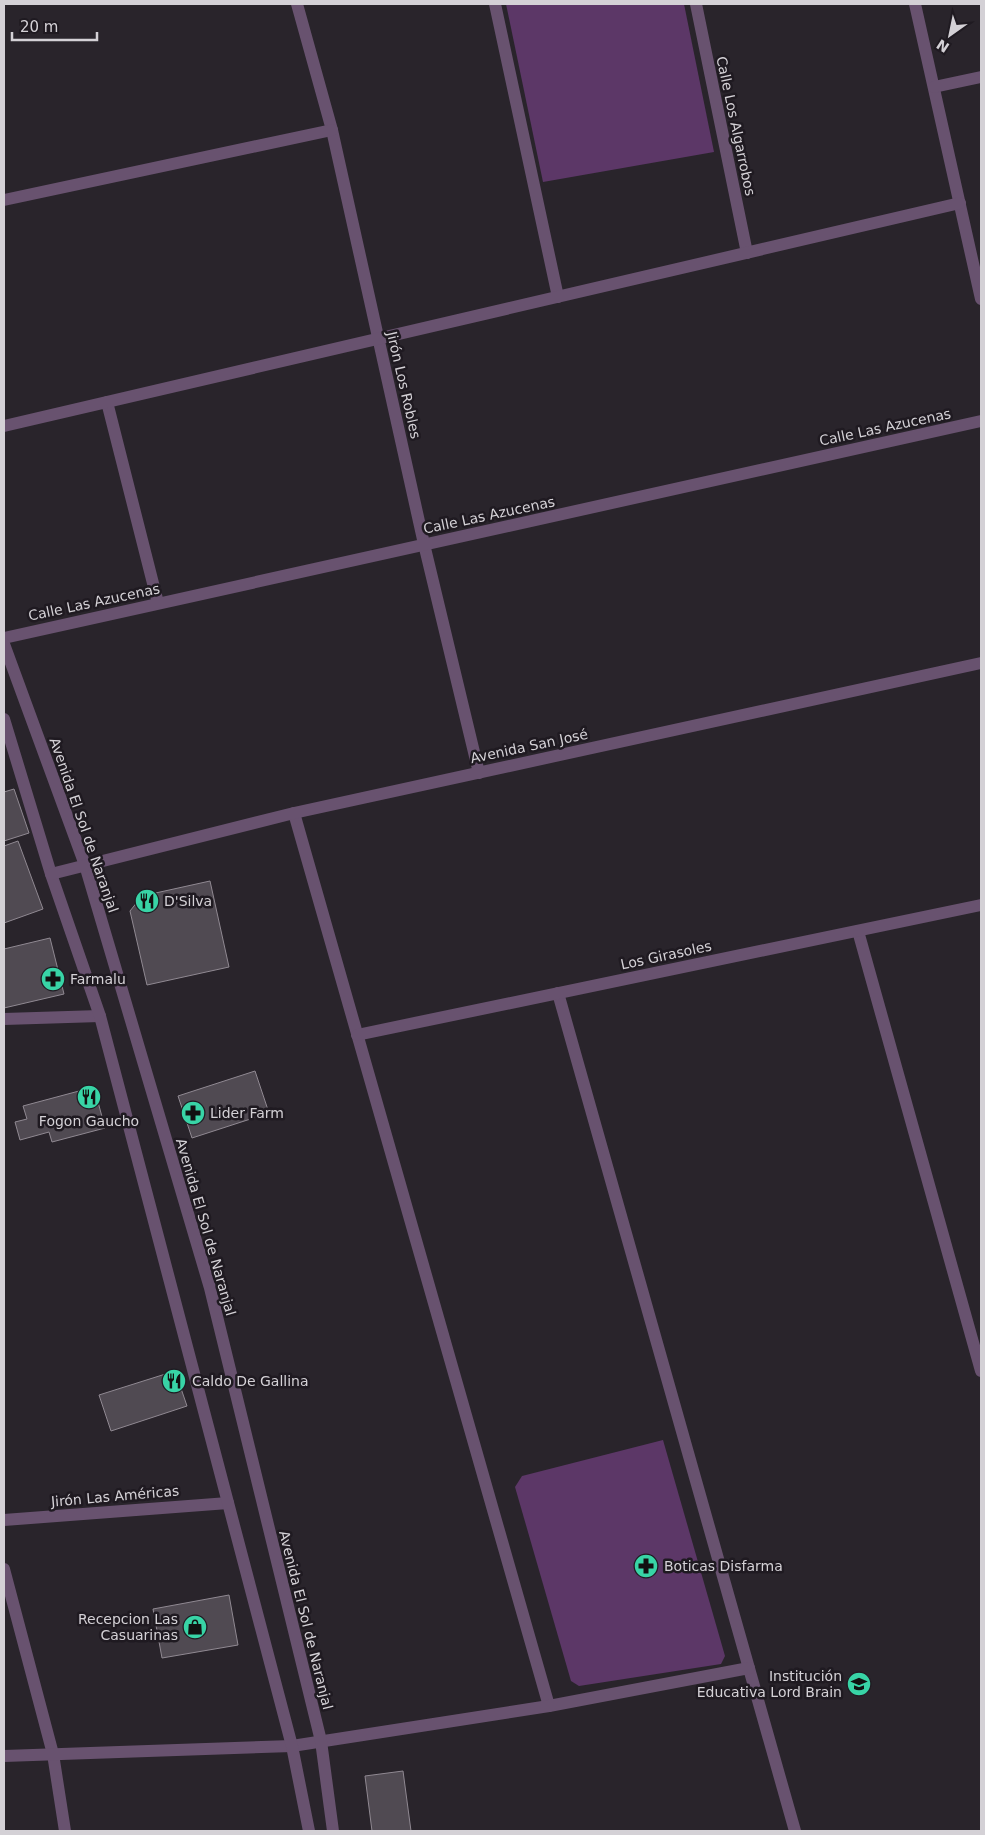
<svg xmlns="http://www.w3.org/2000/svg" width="985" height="1835" font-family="'DejaVu Sans',sans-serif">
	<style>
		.green { fill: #5c3767 }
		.building { fill: #504a52; stroke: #908992 }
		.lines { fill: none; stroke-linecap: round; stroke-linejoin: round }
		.minor { stroke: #68526f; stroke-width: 12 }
		.tertiary { stroke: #68526f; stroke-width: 12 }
		.labels { text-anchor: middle; stroke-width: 5; stroke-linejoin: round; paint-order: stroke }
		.street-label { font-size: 14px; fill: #d4d1d6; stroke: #1f1a21 }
		.poi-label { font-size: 14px; fill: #d4d1d6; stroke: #1f1a21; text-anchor: start }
	</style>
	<rect width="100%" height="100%" fill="#29242b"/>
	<g class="green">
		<path d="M506,4H684L714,152L543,182Z"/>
		<path d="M663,1440L725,1656L721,1664L579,1686L571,1681L515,1487L522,1476Z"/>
	</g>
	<g class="building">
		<path d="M14,789L29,833L4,841V792Z"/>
		<path d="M18,841L43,909L4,923V846Z"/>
		<path d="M210,881L229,967L147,985L130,911L142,896Z"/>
		<path d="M50,938L64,994L4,1008V949Z"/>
		<path d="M255,1071L269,1113L192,1138L178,1096Z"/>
		<path d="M94,1087L105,1128L52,1142L49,1132L20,1140L15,1122L27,1119L23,1106Z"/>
		<path d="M175,1371L187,1406L111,1431L99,1395Z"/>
		<path d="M229,1595L238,1645L162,1658L153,1609Z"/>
		<path d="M403,1771L411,1831H372L365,1776Z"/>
	</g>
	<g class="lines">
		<g class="minor">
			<path d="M297,4L332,130L424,544L479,773"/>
			<path d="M495,4L558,297"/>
			<path d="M696,4L747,253"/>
			<path d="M915,4L981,299"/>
			<path d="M934,87L981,77"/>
			<path d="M4,200L332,130"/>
			<path d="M107,402L158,603"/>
			<path d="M4,426L960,203"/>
			<path d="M4,638L981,421"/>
			<path d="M294,813L549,1706"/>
			<path d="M858,931L981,1371"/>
			<path d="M558,993L795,1831"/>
			<path d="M4,1019L100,1016"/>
			<path d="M357,1035L981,905"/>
			<path d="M4,1520L228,1503"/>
			<path d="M4,1569L53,1754L65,1831"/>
			<path d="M4,1756L292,1746L549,1706L749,1668"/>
		</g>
		<g class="tertiary">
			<path d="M4,644L85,865L210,1288L321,1741L333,1831"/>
			<path d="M4,719L51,874L100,1016L292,1746L309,1831"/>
			<path d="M51,874L294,813L981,663"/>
		</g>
	</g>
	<defs>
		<g id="restaurant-disc" transform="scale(1.25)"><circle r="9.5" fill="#38d4a6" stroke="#1f1a21"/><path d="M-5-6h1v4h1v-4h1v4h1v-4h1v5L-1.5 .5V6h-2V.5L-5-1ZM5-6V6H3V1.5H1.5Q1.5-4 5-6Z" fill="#111"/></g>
		<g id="pharmacy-disc" transform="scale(1.25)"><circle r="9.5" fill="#38d4a6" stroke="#1f1a21"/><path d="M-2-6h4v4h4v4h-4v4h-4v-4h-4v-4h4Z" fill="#111"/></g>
		<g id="shop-disc" transform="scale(1.25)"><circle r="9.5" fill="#38d4a6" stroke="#1f1a21"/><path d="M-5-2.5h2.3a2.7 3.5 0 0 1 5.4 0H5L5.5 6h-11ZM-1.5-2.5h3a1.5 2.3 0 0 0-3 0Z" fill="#111"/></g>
		<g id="school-disc" transform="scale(1.25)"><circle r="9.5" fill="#38d4a6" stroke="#1f1a21"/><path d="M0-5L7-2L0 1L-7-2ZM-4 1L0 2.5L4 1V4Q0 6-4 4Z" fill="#111"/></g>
	</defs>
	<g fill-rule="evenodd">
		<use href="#restaurant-disc" x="147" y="901"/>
		<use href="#pharmacy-disc" x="53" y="979"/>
		<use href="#restaurant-disc" x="89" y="1097"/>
		<use href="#pharmacy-disc" x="193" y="1113"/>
		<use href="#restaurant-disc" x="174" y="1381"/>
		<use href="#pharmacy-disc" x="646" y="1566"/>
		<use href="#shop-disc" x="195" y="1627"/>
		<use href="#school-disc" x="859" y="1684"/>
	</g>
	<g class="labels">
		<g class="street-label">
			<text transform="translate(736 126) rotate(78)" y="5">Calle Los Algarrobos</text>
			<text transform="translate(404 385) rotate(77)" y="5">Jirón Los Robles</text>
			<text transform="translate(885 427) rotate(-12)" y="5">Calle Las Azucenas</text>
			<text transform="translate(489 515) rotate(-12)" y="5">Calle Las Azucenas</text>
			<text transform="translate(94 602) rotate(-12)" y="5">Calle Las Azucenas</text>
			<text transform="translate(529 746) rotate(-12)" y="5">Avenida San José</text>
			<text transform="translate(84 825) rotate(71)" y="5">Avenida El Sol de Naranjal</text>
			<text transform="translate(666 955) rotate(-12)" y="5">Los Girasoles</text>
			<text transform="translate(206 1227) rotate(74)" y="5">Avenida El Sol de Naranjal</text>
			<text transform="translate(115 1496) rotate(-5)" y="5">Jirón Las Américas</text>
			<text transform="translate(306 1620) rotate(76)" y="5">Avenida El Sol de Naranjal</text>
		</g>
		<g class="poi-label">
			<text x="164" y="906">D'Silva</text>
			<text x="70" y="984">Farmalu</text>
			<text x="210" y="1118">Lider Farm</text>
			<text x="89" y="1126" text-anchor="middle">Fogon Gaucho</text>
			<text x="192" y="1386">Caldo De Gallina</text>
			<text x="664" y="1571">Boticas Disfarma</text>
			<text x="178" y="1624" text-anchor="end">Recepcion Las<tspan x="178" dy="16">Casuarinas</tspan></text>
			<text x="842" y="1681" text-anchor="end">Institución<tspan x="842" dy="16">Educativa Lord Brain</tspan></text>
		</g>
	</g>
	<rect width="985" height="1835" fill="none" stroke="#d4d1d6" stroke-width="10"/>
	<g transform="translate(950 35) rotate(213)" stroke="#1f1a21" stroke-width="4" paint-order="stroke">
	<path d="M0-4L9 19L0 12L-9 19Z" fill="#d4d1d6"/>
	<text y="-8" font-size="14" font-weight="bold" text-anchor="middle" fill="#d4d1d6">N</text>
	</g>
	<path d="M12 32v8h85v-8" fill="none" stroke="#d4d1d6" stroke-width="2.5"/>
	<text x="20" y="32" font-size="15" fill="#d4d1d6" stroke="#1f1a21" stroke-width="4" paint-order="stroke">20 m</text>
</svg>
